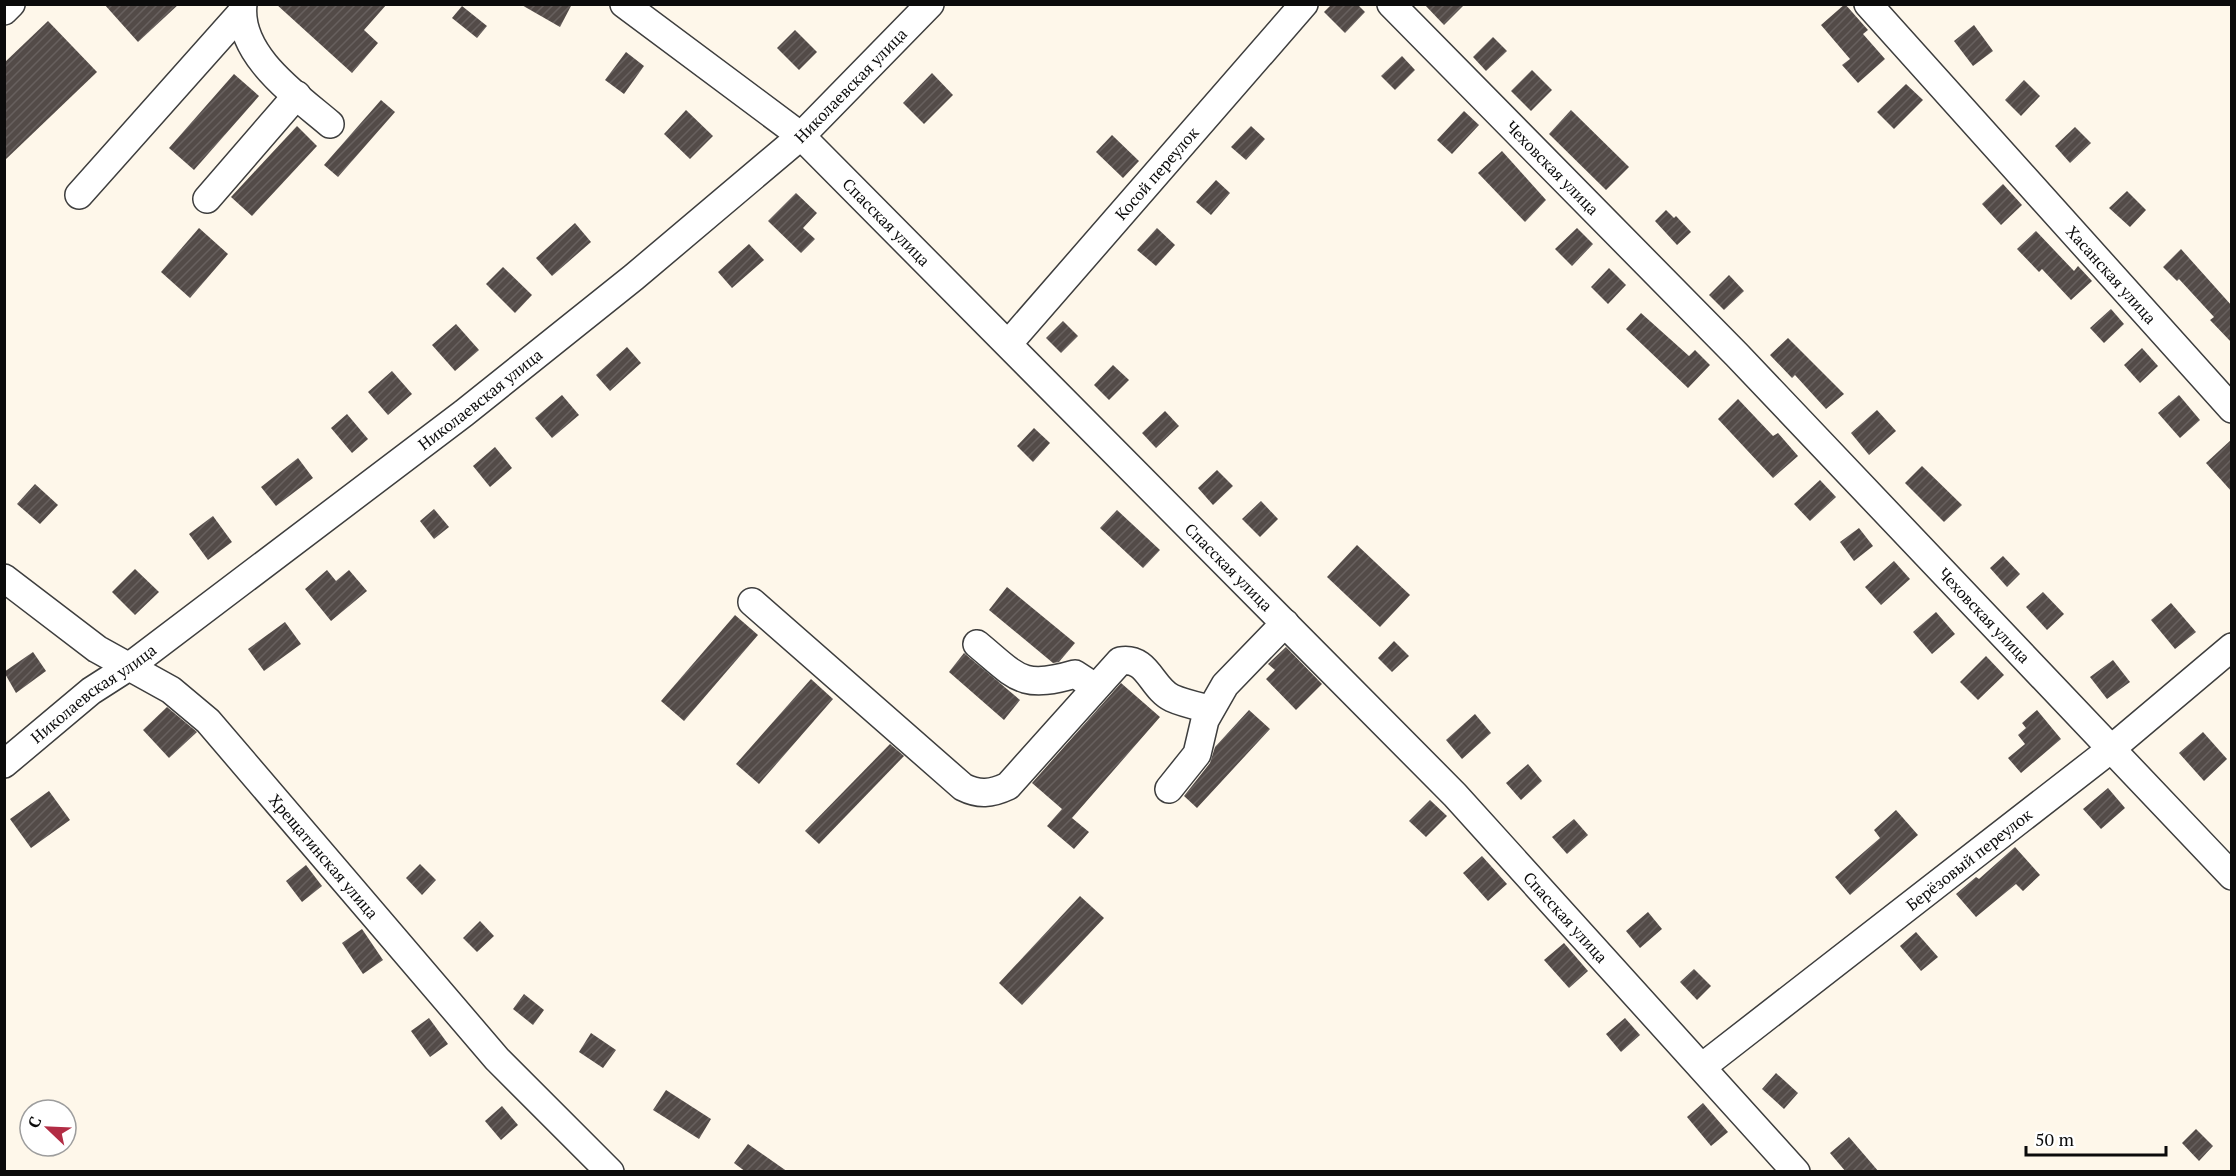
<svg xmlns="http://www.w3.org/2000/svg" width="2236" height="1176" font-family="'PT Serif',serif">
	<style>
		.building { fill: url(#building-hatch) }
		.lines { fill: none; stroke-linecap: round; stroke-linejoin: round }
		.minor-casing { stroke: #3e3e3e; stroke-width: 30 }
		.minor { stroke: #fff; stroke-width: 27 }
		.labels { text-anchor: middle; stroke-width: 6; stroke-linejoin: round; paint-order: stroke }
		.street-label { font-size: 16px; fill: #0b0b0b; stroke: #fff }
	</style>
	<defs>
		<pattern id="building-hatch" width="6" height="6" patternUnits="userSpaceOnUse" patternTransform="scale(1.5)"><rect width="6" height="6" fill="#534b48"/><path d="M-1 1l2-2M0 6l6-6M5 7l2-2" fill="none" stroke="#67605e"/></pattern>
	</defs>
	<rect width="100%" height="100%" fill="#fef7ea"/>
	<g class="building">
		<path d="M104,4H179L138,42Z"/>
		<path d="M276,4H387L364,30L378,43L352,73Z"/>
		<path d="M520,4H572L560,27Z"/>
		<path d="M1332,4H1357L1365,12L1345,33L1324,12Z"/>
		<path d="M1424,4H1465L1444,25Z"/>
		<path d="M1845,4L1868,30L1863,34L1885,59L1858,83L1842,65L1850,59L1821,25Z"/>
		<path d="M462,6L487,26L477,38L452,18Z"/>
		<path d="M48,21L97,72L4,161V63Z"/>
		<path d="M1974,25L1993,51L1973,66L1954,41Z"/>
		<path d="M795,30L817,52L799,70L777,48Z"/>
		<path d="M1493,37L1507,51L1486,71L1473,57Z"/>
		<path d="M626,52L644,66L624,94L605,80Z"/>
		<path d="M1402,56L1415,70L1395,90L1381,76Z"/>
		<path d="M1532,70L1552,90L1531,111L1511,91Z"/>
		<path d="M932,73L953,95L924,124L903,103Z"/>
		<path d="M234,74L259,96L194,170L169,148Z"/>
		<path d="M2024,80L2040,96L2021,116L2005,100Z"/>
		<path d="M1906,84L1923,100L1894,129L1877,112Z"/>
		<path d="M381,100L395,112L338,177L324,165Z"/>
		<path d="M686,110L713,136L690,159L664,134Z"/>
		<path d="M1571,110L1629,167L1606,190L1549,134Z"/>
		<path d="M1464,111L1479,125L1452,154L1437,140Z"/>
		<path d="M297,126L317,146L252,216L231,197Z"/>
		<path d="M1251,126L1265,139L1246,160L1231,147Z"/>
		<path d="M2075,127L2091,143L2070,163L2055,146Z"/>
		<path d="M1112,135L1139,161L1123,178L1096,152Z"/>
		<path d="M1502,151L1546,200L1525,222L1478,173Z"/>
		<path d="M1216,180L1230,193L1211,215L1196,202Z"/>
		<path d="M2003,184L2022,205L2001,225L1982,204Z"/>
		<path d="M2127,191L2146,210L2130,227L2109,208Z"/>
		<path d="M796,193L817,213L803,228L815,239L801,253L768,221Z"/>
		<path d="M1666,210L1674,218L1676,216L1691,232L1677,245L1655,221Z"/>
		<path d="M575,223L591,242L552,276L536,258Z"/>
		<path d="M199,228L228,254L190,298L161,272Z"/>
		<path d="M1157,228L1175,245L1156,266L1137,250Z"/>
		<path d="M1577,228L1593,244L1572,266L1555,249Z"/>
		<path d="M2036,231L2074,271L2078,266L2092,281L2071,300L2042,269L2039,272L2017,249Z"/>
		<path d="M749,244L764,260L732,288L718,272Z"/>
		<path d="M2181,249L2232,306V343L2210,320L2214,317L2179,279L2177,281L2163,267Z"/>
		<path d="M503,267L532,295L515,313L486,284Z"/>
		<path d="M1609,268L1626,285L1608,304L1591,287Z"/>
		<path d="M1729,275L1744,291L1724,310L1709,295Z"/>
		<path d="M2111,309L2124,324L2104,343L2090,328Z"/>
		<path d="M1641,313L1689,356L1695,350L1710,365L1688,388L1626,329Z"/>
		<path d="M1063,321L1078,336L1061,353L1046,338Z"/>
		<path d="M456,324L479,350L455,371L432,345Z"/>
		<path d="M1788,338L1844,394L1826,409L1795,375L1792,378L1770,355Z"/>
		<path d="M627,347L641,363L610,391L596,375Z"/>
		<path d="M2142,348L2158,366L2140,383L2124,365Z"/>
		<path d="M1113,365L1129,380L1109,400L1094,385Z"/>
		<path d="M392,371L412,394L388,415L368,392Z"/>
		<path d="M562,395L579,415L552,438L535,418Z"/>
		<path d="M2179,395L2200,420L2180,438L2158,413Z"/>
		<path d="M1738,399L1773,436L1778,433L1798,456L1773,478L1718,419Z"/>
		<path d="M1877,410L1896,431L1869,455L1851,433Z"/>
		<path d="M1165,411L1179,426L1156,448L1142,433Z"/>
		<path d="M347,414L368,439L352,453L331,428Z"/>
		<path d="M1034,428L1050,443L1033,462L1017,446Z"/>
		<path d="M2232,439V492L2206,463Z"/>
		<path d="M495,447L512,468L490,487L473,466Z"/>
		<path d="M298,458L313,478L276,506L261,487Z"/>
		<path d="M1922,466L1962,505L1944,522L1905,483Z"/>
		<path d="M1217,470L1233,486L1213,505L1198,488Z"/>
		<path d="M1820,480L1836,497L1810,521L1794,504Z"/>
		<path d="M35,484L58,505L40,524L17,504Z"/>
		<path d="M1261,501L1278,519L1260,537L1242,519Z"/>
		<path d="M434,509L449,527L434,539L420,521Z"/>
		<path d="M1117,510L1160,550L1143,568L1100,528Z"/>
		<path d="M213,516L232,542L208,560L189,534Z"/>
		<path d="M1859,528L1873,546L1854,561L1840,542Z"/>
		<path d="M1357,545L1410,595L1380,627L1327,577Z"/>
		<path d="M2003,556L2020,574L2007,587L1990,568Z"/>
		<path d="M1894,561L1910,579L1881,605L1865,587Z"/>
		<path d="M135,569L159,592L135,615L112,592Z"/>
		<path d="M327,570L336,581L349,570L367,591L331,621L305,589Z"/>
		<path d="M1007,587L1075,643L1059,662L1053,663L989,610Z"/>
		<path d="M2043,592L2064,614L2047,630L2026,607Z"/>
		<path d="M2171,603L2196,632L2175,649L2151,620Z"/>
		<path d="M1936,612L1955,634L1932,654L1913,632Z"/>
		<path d="M735,615L758,635L684,721L661,701Z"/>
		<path d="M285,622L301,644L264,671L248,649Z"/>
		<path d="M1394,641L1409,656L1392,672L1378,658Z"/>
		<path d="M1286,647L1322,684L1296,710L1266,679L1275,670L1268,664Z"/>
		<path d="M33,652L46,671L16,693L4,672Z"/>
		<path d="M964,653L1020,700L1004,720L949,672Z"/>
		<path d="M1986,656L2004,675L1978,700L1960,682Z"/>
		<path d="M2113,660L2130,682L2107,699L2090,677Z"/>
		<path d="M811,679L833,699L759,784L736,764Z"/>
		<path d="M1121,683L1160,717L1072,818L1089,832L1074,849L1047,826L1062,809L1032,783Z"/>
		<path d="M167,707L197,732L169,758L143,730Z"/>
		<path d="M1249,710L1270,729L1197,808L1184,796L1210,763L1215,747Z"/>
		<path d="M2037,710L2061,739L2021,773L2008,758L2025,744L2018,735L2026,728L2022,723Z"/>
		<path d="M1475,714L1491,733L1462,759L1446,740Z"/>
		<path d="M2203,732L2227,759L2204,781L2179,753Z"/>
		<path d="M890,744L904,756L819,844L805,831Z"/>
		<path d="M1528,764L1542,781L1521,800L1506,783Z"/>
		<path d="M2108,788L2125,808L2101,829L2083,809Z"/>
		<path d="M49,791L70,820L31,848L10,819Z"/>
		<path d="M1430,800L1447,816L1426,837L1409,821Z"/>
		<path d="M1896,810L1918,835L1850,895L1835,877L1880,838L1874,830Z"/>
		<path d="M1574,819L1588,835L1567,854L1552,837Z"/>
		<path d="M2015,847L2040,875L2023,891L2016,884L1976,917L1956,894L1976,877L1979,879Z"/>
		<path d="M1482,856L1507,884L1488,901L1463,873Z"/>
		<path d="M420,864L436,880L422,895L406,878Z"/>
		<path d="M306,865L322,886L302,902L286,881Z"/>
		<path d="M1080,896L1104,918L1022,1005L999,983Z"/>
		<path d="M1648,912L1662,929L1640,948L1626,931Z"/>
		<path d="M480,921L494,936L477,952L463,938Z"/>
		<path d="M362,929L383,960L363,974L342,943Z"/>
		<path d="M1916,932L1938,957L1921,971L1900,946Z"/>
		<path d="M1564,943L1588,971L1569,988L1544,960Z"/>
		<path d="M1694,969L1711,986L1697,1000L1680,982Z"/>
		<path d="M524,994L544,1010L533,1025L513,1009Z"/>
		<path d="M429,1018L448,1044L430,1057L411,1031Z"/>
		<path d="M1625,1018L1640,1035L1621,1052L1606,1034Z"/>
		<path d="M591,1033L616,1050L603,1068L579,1052Z"/>
		<path d="M1776,1073L1798,1093L1784,1109L1762,1089Z"/>
		<path d="M666,1090L711,1119L699,1139L653,1110Z"/>
		<path d="M1703,1103L1728,1132L1711,1146L1687,1117Z"/>
		<path d="M502,1106L518,1125L501,1140L485,1121Z"/>
		<path d="M2196,1129L2213,1146L2199,1161L2182,1143Z"/>
		<path d="M1849,1137L1879,1172H1846L1830,1153Z"/>
		<path d="M748,1144L788,1172H746L734,1163Z"/>
	</g>
	<g class="lines">
		<g class="minor-casing">
			<g id="minor">
				<path d="M243,4C237,55 296,95 330,124"/>
				<path id="s1" d="M624,4L801,136L1455,795L1796,1172"/>
				<path id="s2" d="M1391,4L1737,355L2232,876"/>
				<path id="s3" d="M1868,4L2232,409"/>
				<path d="M4,11L11,4"/>
				<path d="M79,195L242,12"/>
				<path d="M207,199L297,95"/>
				<path id="s4" d="M1009,343L1304,4"/>
				<path id="s5" d="M4,578L97,649L171,690L208,721L497,1059L610,1172"/>
				<path d="M752,602L963,787C979,795 991,794 1008,786L1120,661C1148,656 1151,688 1172,698C1183,703 1197,706 1209,709"/>
				<path d="M977,644C1017,677 1021,690 1075,674L1095,687"/>
				<path id="s6" d="M4,764L91,691L130,666L464,413L634,277L801,136L930,4"/>
				<path d="M1169,789L1197,754L1205,720L1225,685L1285,623"/>
				<path id="s7" d="M1702,1067L2111,749L2232,647"/>
			</g>
		</g>
		<use href="#minor" class="minor"/>
	</g>
	<g class="labels">
		<g class="street-label">
			<text dy="6" stroke="none"><textPath href="#s6" startOffset="1086">Николаевская улица</textPath></text>
			<text dy="6" stroke="none"><textPath href="#s2" startOffset="230">Чеховская улица</textPath></text>
			<text dy="6" stroke="none"><textPath href="#s4" startOffset="225">Косой переулок</textPath></text>
			<text dy="6" stroke="none"><textPath href="#s1" startOffset="342">Спасская улица</textPath></text>
			<text dy="6" stroke="none"><textPath href="#s3" startOffset="364">Хасанская улица</textPath></text>
			<text dy="6" stroke="none"><textPath href="#s6" startOffset="600">Николаевская улица</textPath></text>
			<text dy="6" stroke="none"><textPath href="#s1" startOffset="828">Спасская улица</textPath></text>
			<text dy="6" stroke="none"><textPath href="#s2" startOffset="852">Чеховская улица</textPath></text>
			<text dy="6" stroke="none"><textPath href="#s6" startOffset="114">Николаевская улица</textPath></text>
			<text dy="6" stroke="none"><textPath href="#s5" startOffset="428">Хрещатинская улица</textPath></text>
			<text dy="6" stroke="none"><textPath href="#s7" startOffset="338">Берёзовый переулок</textPath></text>
			<text dy="6" stroke="none"><textPath href="#s1" startOffset="1314">Спасская улица</textPath></text>
		</g>
	</g>
	<rect width="2236" height="1176" fill="none" stroke="#0b0b0b" stroke-width="12"/>
	<g transform="translate(48 1128) rotate(293)"><circle r="28" fill="#ffffff" stroke="#9d9d9d" stroke-width="1.5"/>
	<path d="M0-4.5L10 22L0 15L-10 22Z" fill="#b22c44"/>
	<text y="-9" font-size="16" font-weight="bold" text-anchor="middle" fill="#0b0b0b">С</text>
	</g>
	<path d="M2026 1146v9h140v-9" fill="none" stroke="#0b0b0b" stroke-width="3"/>
	<text x="2035" y="1146" font-size="18" fill="#0b0b0b" stroke="#ffffff" stroke-width="4.5" paint-order="stroke">50 m</text>
</svg>
